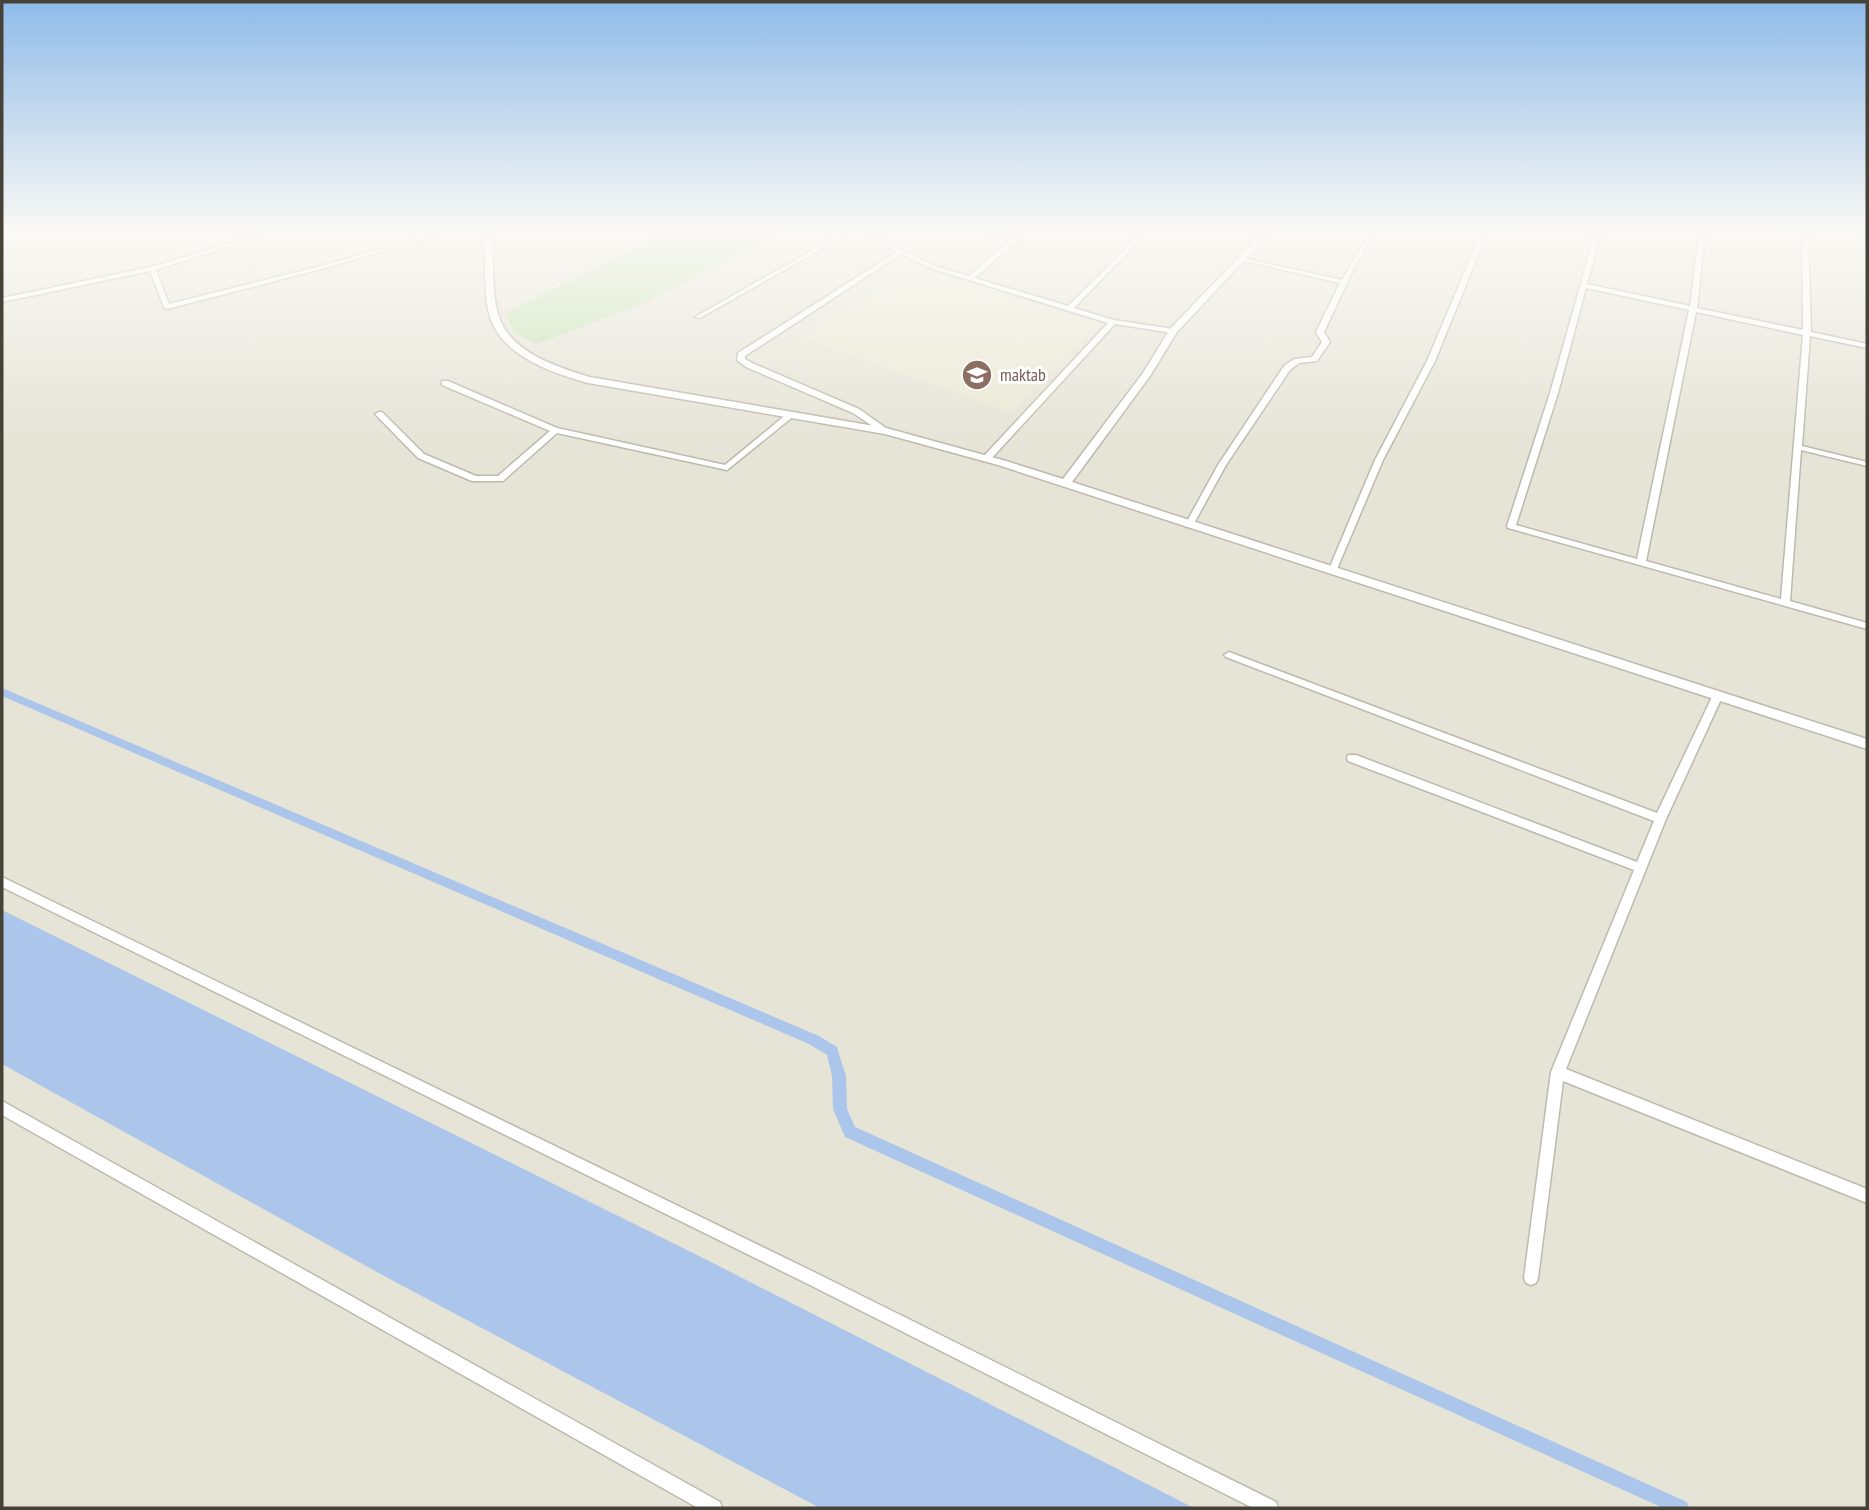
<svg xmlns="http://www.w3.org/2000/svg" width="1869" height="1510" font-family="'PT Sans Narrow',sans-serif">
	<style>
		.residential { fill: #e6e4d7 }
		.education { fill: #ebe8d4 }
		.green { fill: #c7e3b5 }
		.water { fill: #abc6ea }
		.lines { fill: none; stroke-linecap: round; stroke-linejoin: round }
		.canal { fill: #abc6ea; fill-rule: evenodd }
		.minor-casing { stroke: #bdbaac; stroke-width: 3 }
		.tertiary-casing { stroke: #bdbaac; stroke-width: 3 }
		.minor { fill: #fff; fill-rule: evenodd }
		.tertiary { fill: #fff; fill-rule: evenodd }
		.labels { text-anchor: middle; stroke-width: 6; stroke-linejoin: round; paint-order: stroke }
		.far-education-label { font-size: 18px; fill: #785e54; stroke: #fff; text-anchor: start }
	</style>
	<rect width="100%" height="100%" fill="#f3f1e9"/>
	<rect class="residential" x="2" y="233" width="1865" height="1275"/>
	<path class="education" d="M919,269L1098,324L1010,412L805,339L837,315Z"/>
	<path class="green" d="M666,233H778L644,303L537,344L516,334L505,313Z"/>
	<path class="water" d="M2,910L705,1259L1194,1508H820L386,1277L2,1064Z"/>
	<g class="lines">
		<path class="canal" d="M2,688L819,1036L837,1047L838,1051L846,1076L847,1109L855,1127L1687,1502L1689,1508H1663L845,1137L833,1109L832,1076L827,1055L809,1044L2,696Z"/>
		<g class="minor-casing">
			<g id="minor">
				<path d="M263,233H271L156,270L169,304L325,265L435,233H443L329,267L167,309L164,307L150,271L2,302V298L151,267Z"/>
				<path d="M843,233H850L700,318L695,317Z"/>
				<path d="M858,233H865L937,267L969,276L1009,241L984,234L983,233H992L1013,238L1019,233H1025L975,278L1068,306L1141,233H1147L1074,308L1114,320L1173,329L1177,331L1173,333L1115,324L989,461H983V457L1108,323L933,269L901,254L745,356V359L752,363L859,409L890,431L886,433H883L853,413L746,367L737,360L738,353L896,252Z"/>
				<path d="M1369,233H1375L1356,264L1324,332L1330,342L1317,361L1299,363L1290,370L1226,465L1192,527H1186L1185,525L1218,465L1284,366L1294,359L1312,357L1322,342L1316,332L1340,283L1240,260L1243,258L1342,280Z"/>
				<path d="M1481,233H1487L1435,361L1383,460L1337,569L1333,572L1330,571L1329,569L1375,460L1427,361Z"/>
				<path d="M1595,233H1601L1587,284L1690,306L1699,233H1705L1697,308L1803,330L1802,233H1808L1811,332L1867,344V348L1810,336L1802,446L1867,462V466L1801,450L1790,601L1867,623V629L1508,528L1507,526L1550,393ZM1586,288L1689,310L1637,559L1516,525L1558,393ZM1696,312L1803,335L1781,599L1646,561Z"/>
				<path d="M1848,233L1867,234V238L1849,234Z"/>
				<path d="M442,381H448L557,428L725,465L788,413H794L795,415L727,470L557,433L503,481H472L418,458L375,414L379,412H382L424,454L476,476H498L550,431L442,385Z"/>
				<path d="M1229,652L1657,813L1713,695L1714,692H1722L1723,695L1666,819L1566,1069L1867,1189V1203L1563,1081L1538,1278L1536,1283L1531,1285L1526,1283L1524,1278L1551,1072L1634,870L1348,761L1347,758L1348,755H1356L1637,862L1654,821L1226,657L1224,655Z"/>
				<path d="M2,877L816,1273L1276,1502L1278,1508H1253L806,1283L2,887Z"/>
				<path d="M2,1101L720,1502L722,1508H698L2,1115Z"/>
			</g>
		</g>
		<g class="tertiary-casing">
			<path id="tertiary" d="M483,233H491C495,258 491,285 497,310C506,351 554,366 590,377L886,428L1006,461L1063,479L1143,373L1170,329L1262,233H1270L1177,332L1150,376L1072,482L1867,739V749L998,465L885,434L588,383C549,372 496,354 488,309C483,284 487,258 483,233Z"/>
		</g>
		<use href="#minor" class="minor"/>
		<use href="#tertiary" class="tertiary"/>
	</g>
	<linearGradient id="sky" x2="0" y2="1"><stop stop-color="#8fbbe9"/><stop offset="0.52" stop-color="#faf9f5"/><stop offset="1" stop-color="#faf9f5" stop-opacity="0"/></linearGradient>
	<rect width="1869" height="444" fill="url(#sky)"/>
	<defs>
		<g id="school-disc" transform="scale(1.575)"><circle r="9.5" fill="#8d6e63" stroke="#fff"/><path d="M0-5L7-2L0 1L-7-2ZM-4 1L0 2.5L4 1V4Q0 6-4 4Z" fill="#fff"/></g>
	</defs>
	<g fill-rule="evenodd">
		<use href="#school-disc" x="977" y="375"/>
	</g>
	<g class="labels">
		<g class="far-education-label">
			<text x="1000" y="381">maktab</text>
		</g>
	</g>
	<rect width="1869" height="1510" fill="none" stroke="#464238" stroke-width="7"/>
</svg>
